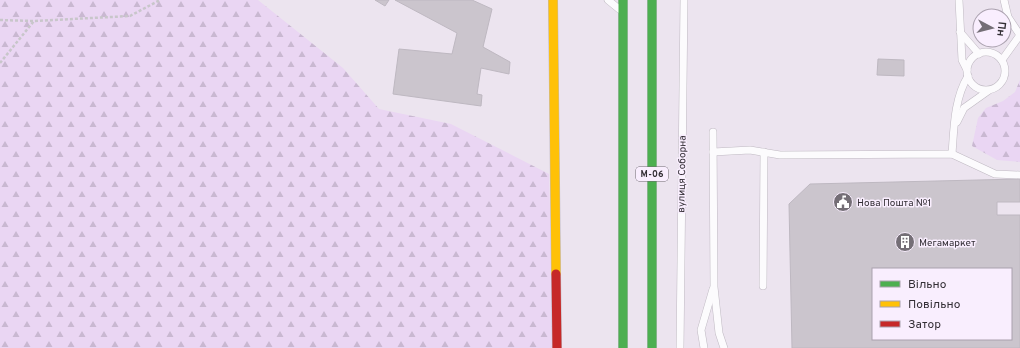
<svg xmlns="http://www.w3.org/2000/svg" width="1020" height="348" font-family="Overpass,sans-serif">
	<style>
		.forest { fill: url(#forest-firs) }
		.building { fill: #cbc5cd; stroke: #beb8c1; fill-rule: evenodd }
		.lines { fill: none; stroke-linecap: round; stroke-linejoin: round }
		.lane-casing { stroke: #bfb9c2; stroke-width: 8 }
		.fast-casing { stroke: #bfb9c2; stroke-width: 10 }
		.slow-casing { stroke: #bfb9c2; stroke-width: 10 }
		.jam-casing { stroke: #bfb9c2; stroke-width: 10 }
		.path { stroke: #c8c6ca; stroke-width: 2.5; stroke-dasharray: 3 2; stroke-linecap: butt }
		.lane { stroke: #fcfbfd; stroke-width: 7 }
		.fast { stroke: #4caf50; stroke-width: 9 }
		.slow { stroke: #ffc107; stroke-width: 9 }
		.jam { stroke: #c62828; stroke-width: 9 }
		.labels { text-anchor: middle; stroke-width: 3; stroke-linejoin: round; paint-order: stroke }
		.shield { fill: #f9eefe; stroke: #6e6871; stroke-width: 1 }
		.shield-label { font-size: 9px; font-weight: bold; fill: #332e35 }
		.street-label { font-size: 10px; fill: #332e35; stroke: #f9eefe }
		.poi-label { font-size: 10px; fill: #332e35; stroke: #f9eefe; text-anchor: start }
	</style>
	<defs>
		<pattern id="forest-firs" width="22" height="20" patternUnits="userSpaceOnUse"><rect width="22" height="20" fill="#ead6f3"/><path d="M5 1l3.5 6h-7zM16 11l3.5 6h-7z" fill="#c9b8d1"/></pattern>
	</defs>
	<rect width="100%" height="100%" fill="#ece4ef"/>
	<g class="forest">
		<path d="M0,0H258L343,68L379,109L451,124L549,174L554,348H0Z"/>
		<path d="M1020,80V162L997,160L972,146L978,118L986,108L1003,101L1015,92Z"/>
	</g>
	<g class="building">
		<path d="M375,0H389L385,6Z"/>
		<path d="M395,0H472L492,9L483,47L510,62L509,74L481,68L477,94L482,95L481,106L393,94L399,49L452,54L457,33Z"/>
		<path d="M878,59L904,60V76L877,75Z"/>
		<path d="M1020,179V202H997V215H1020V348H792L789,204L810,184ZM873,269H1011V339H873Z"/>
	</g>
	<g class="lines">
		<g class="lane-casing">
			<g id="lane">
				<path d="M608,0L619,9"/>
				<path d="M959,0L962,60L967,70"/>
				<path d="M1004,0L1008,17L1020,35"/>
				<path d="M960,32L979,54"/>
				<circle cx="986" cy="71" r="19"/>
				<path d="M1002,60L1020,35"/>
				<path d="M957,122L964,108L988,91"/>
				<path d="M713,132L714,287L719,333L724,348"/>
				<path d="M713,152L750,150L780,155L952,154L995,174L1020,175"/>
				<path d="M952,154C954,128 954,99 968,76"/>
				<path d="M763,286L764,152"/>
				<path d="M680,348L684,0"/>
				<path d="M704,348L701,330L713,289"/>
			</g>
		</g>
		<g class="fast-casing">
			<g id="fast">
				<path d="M623,0V348"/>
				<path d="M652,0V348"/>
			</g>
		</g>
		<g class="slow-casing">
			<path id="slow" d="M553,0L556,274"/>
		</g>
		<g class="jam-casing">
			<path id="jam" d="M556,274L557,348"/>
		</g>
		<g class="path">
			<path d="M0,20L33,21"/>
			<path d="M0,63L34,21L130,16L160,0"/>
		</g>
		<use href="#lane" class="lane"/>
		<use href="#fast" class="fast"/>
		<use href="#slow" class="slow"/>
		<use href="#jam" class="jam"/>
	</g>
	<defs>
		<g id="civic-disc" transform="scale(1)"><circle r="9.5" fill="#746e76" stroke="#f9eefe"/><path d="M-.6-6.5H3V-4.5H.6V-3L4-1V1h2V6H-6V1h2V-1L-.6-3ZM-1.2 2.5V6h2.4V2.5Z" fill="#fff"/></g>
		<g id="building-disc" transform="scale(1)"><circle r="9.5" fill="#746e76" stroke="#f9eefe"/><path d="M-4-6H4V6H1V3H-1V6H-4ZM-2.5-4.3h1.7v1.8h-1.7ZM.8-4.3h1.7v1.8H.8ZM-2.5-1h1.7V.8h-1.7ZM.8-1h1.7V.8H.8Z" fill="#fff"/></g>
	</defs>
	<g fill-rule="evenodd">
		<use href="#civic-disc" x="843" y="202"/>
		<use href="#building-disc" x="905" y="242"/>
	</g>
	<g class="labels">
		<rect class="shield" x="636" y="167" width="32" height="14" rx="3"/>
		<g class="shield-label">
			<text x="652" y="177">М-06</text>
		</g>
		<g class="street-label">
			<text transform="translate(681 174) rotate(-89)" y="4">вулиця Соборна</text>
		</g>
		<g class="poi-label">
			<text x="857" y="206">Нова Пошта №1</text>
			<text x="919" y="246">Мегамаркет</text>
		</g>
	</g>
	<rect x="872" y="268" width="140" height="72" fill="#f9eefe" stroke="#aaa1ae"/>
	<rect x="880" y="281" width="20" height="6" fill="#4caf50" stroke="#aaa1ae"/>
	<text x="908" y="288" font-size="12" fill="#332e35">Вільно</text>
	<rect x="880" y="301" width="20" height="6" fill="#ffc107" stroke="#aaa1ae"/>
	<text x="908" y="308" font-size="12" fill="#332e35">Повільно</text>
	<rect x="880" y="321" width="20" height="6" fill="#c62828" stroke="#aaa1ae"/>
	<text x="908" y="328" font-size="12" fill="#332e35">Затор</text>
	<g transform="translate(992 28) rotate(97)"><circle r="19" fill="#f9eefe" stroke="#aaa1ae"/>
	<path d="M0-3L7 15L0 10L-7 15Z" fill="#746e76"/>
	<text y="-6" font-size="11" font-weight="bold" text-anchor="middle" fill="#332e35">Пн</text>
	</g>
</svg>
